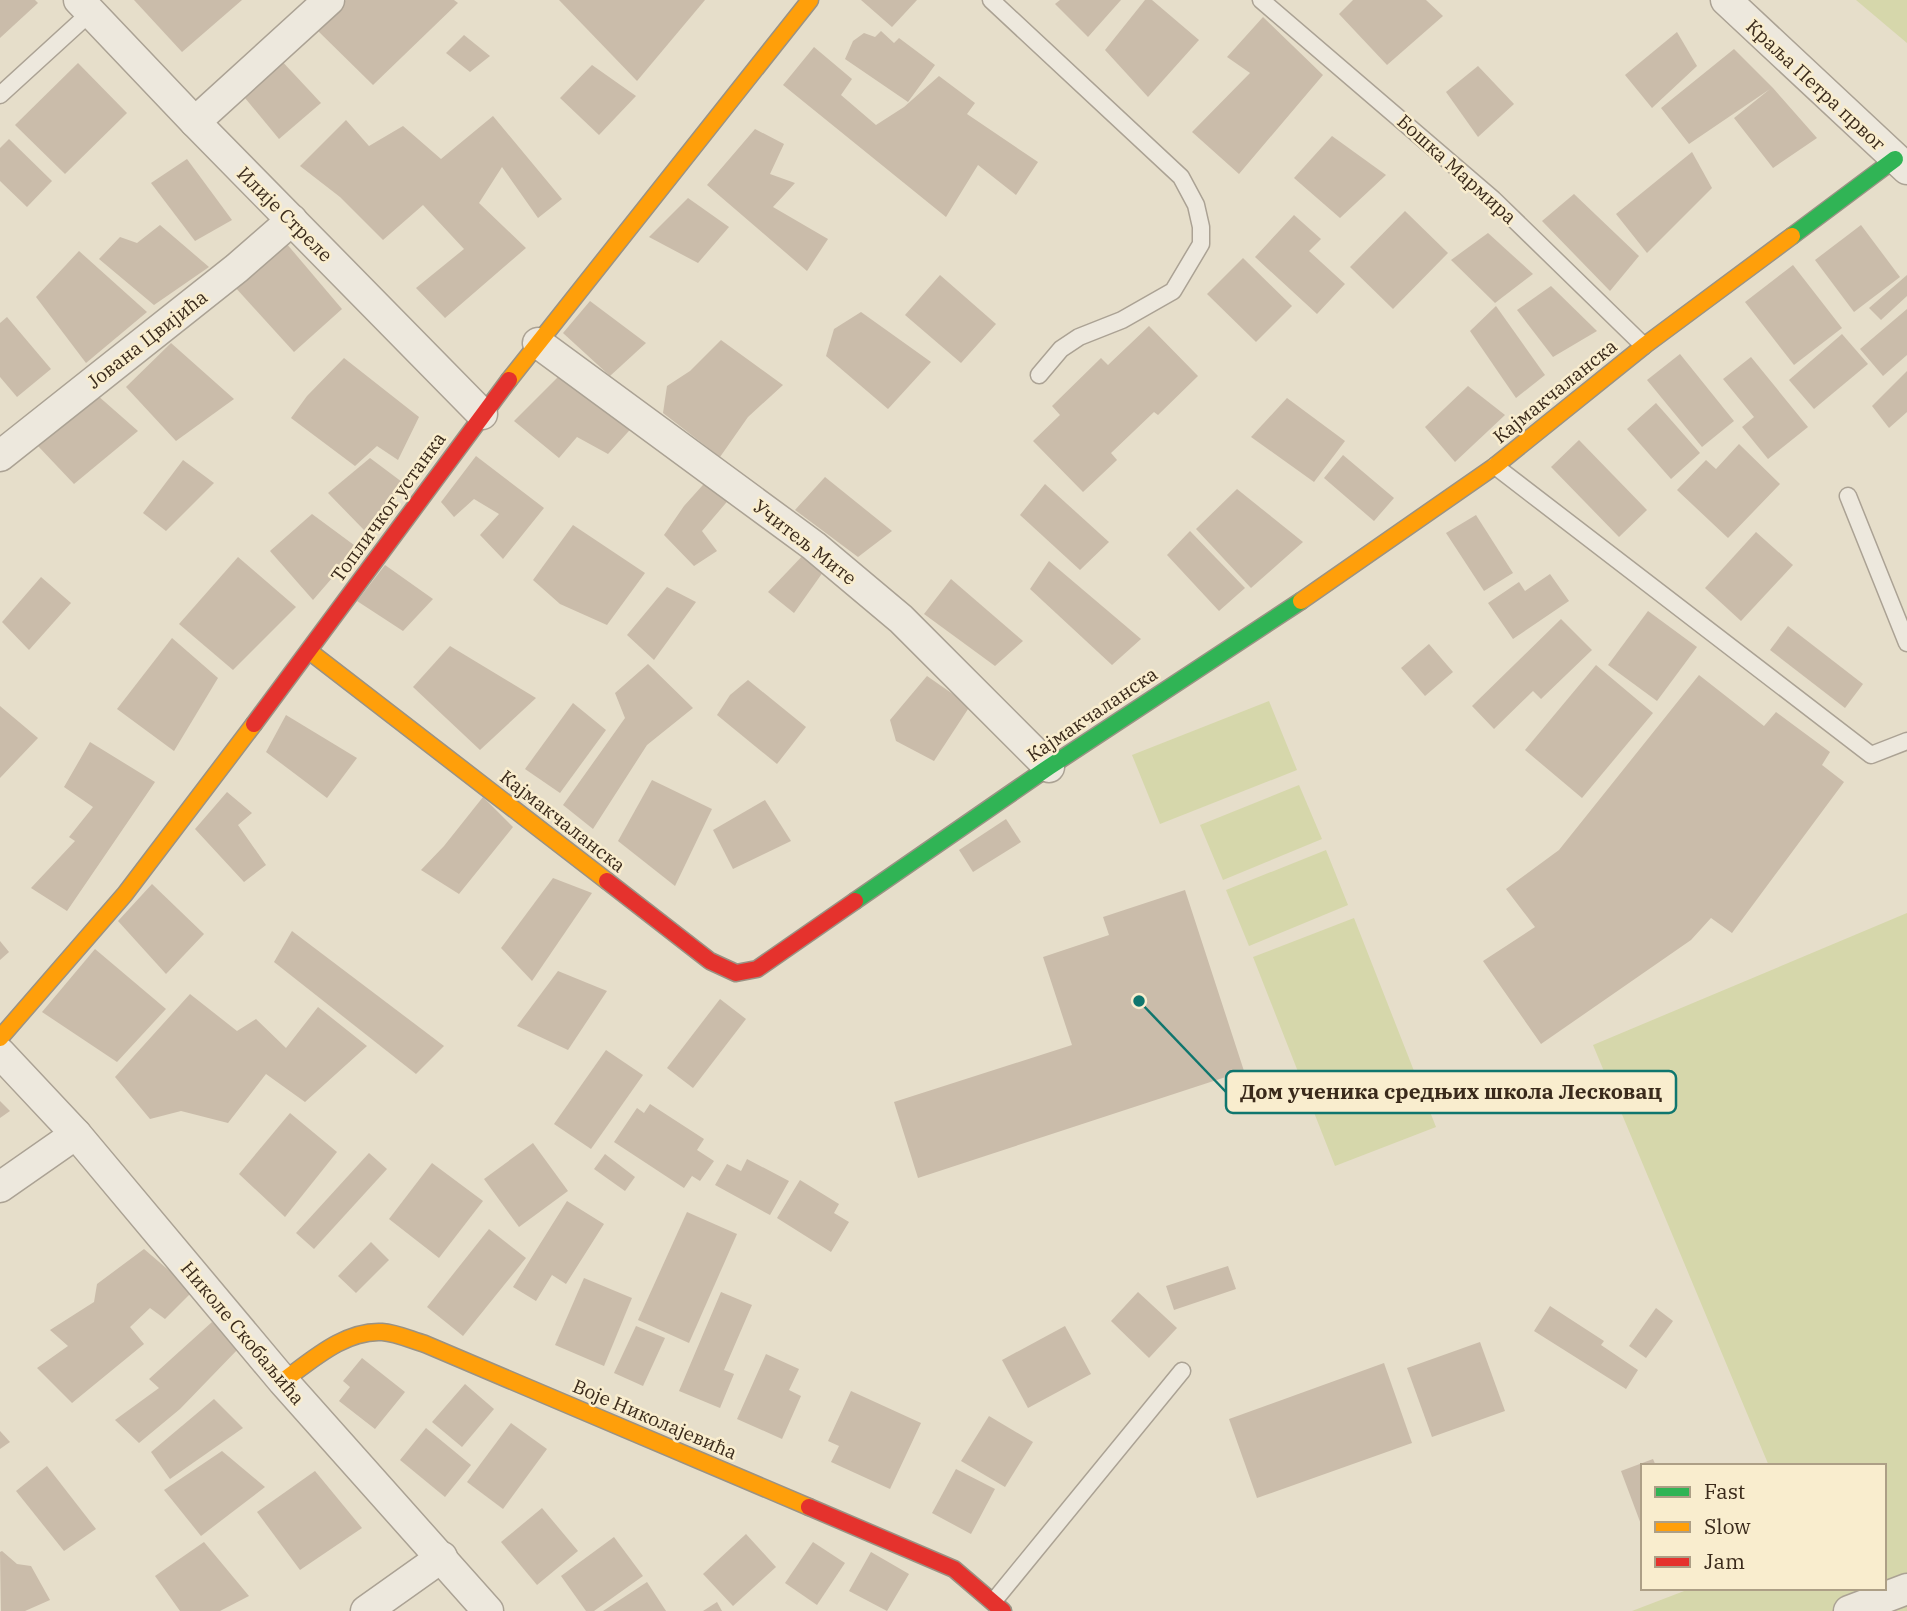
<svg xmlns="http://www.w3.org/2000/svg" width="1907" height="1611" font-family="'IBM Plex Serif',serif">
	<style>
		.green { fill: #d6d7ab }
		.building { fill: #cabcaa }
		.lines { fill: none; stroke-linecap: round; stroke-linejoin: round }
		.lane-casing { stroke: #aba294; stroke-width: 19 }
		.street-casing { stroke: #aba294; stroke-width: 33 }
		.fast-casing { stroke: #9a9284; stroke-width: 19 }
		.slow-casing { stroke: #9a9284; stroke-width: 19 }
		.jam-casing { stroke: #9a9284; stroke-width: 19 }
		.lane { stroke: #ede8dd; stroke-width: 16 }
		.street { stroke: #ede8dd; stroke-width: 30 }
		.fast { stroke: #30b455; stroke-width: 16 }
		.slow { stroke: #ff9f0a; stroke-width: 16 }
		.jam { stroke: #e5322d; stroke-width: 16 }
		.labels { text-anchor: middle; stroke-width: 5; stroke-linejoin: round; paint-order: stroke }
		.street-label { font-size: 19px; fill: #3a2a1b; stroke: #f9edce }
		.leader { fill: none; stroke: #0f766e; stroke-width: 2.5 }
		.callout-dot { fill: #0f766e; stroke: #f9edce; stroke-width: 2.5 }
		.callout { fill: #f9edce; stroke: #0f766e; stroke-width: 2.5 }
		.callout-label { font-size: 21px; text-anchor: middle; font-weight: bold; fill: #3a2a1b }
	</style>
	<rect width="100%" height="100%" fill="#e6deca"/>
	<g class="green">
		<path d="M1856,0H1907V43Z"/>
		<path d="M1269,701L1297,770L1160,824L1132,755Z"/>
		<path d="M1299,785L1322,839L1223,880L1200,825Z"/>
		<path d="M1326,850L1348,905L1249,946L1226,890Z"/>
		<path d="M1907,913V1611H1632L1692,1588H1884V1466H1769L1593,1045Z"/>
		<path d="M1354,918L1436,1127L1335,1166L1253,957Z"/>
	</g>
	<g class="building">
		<path d="M0,0H35L38,3L0,38Z"/>
		<path d="M134,0H242L182,52Z"/>
		<path d="M346,0H454L458,3L373,85L314,27Z"/>
		<path d="M559,0H705L637,81Z"/>
		<path d="M861,0H917L892,27Z"/>
		<path d="M1060,0H1121L1088,37L1055,4Z"/>
		<path d="M1145,0H1152L1199,40L1148,97L1105,50Z"/>
		<path d="M1353,0H1426L1443,16L1387,65L1339,14Z"/>
		<path d="M1263,17L1323,75L1239,174L1192,132L1250,73L1227,57Z"/>
		<path d="M881,31L894,43L899,38L935,65L908,102L845,59L853,41L864,33L875,37Z"/>
		<path d="M1677,32L1697,66L1652,108L1625,75Z"/>
		<path d="M464,35L490,56L470,72L446,53Z"/>
		<path d="M814,47L852,79L841,95L876,125L904,107L939,76L975,103L967,114L1038,162L1016,195L978,165L946,217L783,85Z"/>
		<path d="M1734,49L1773,88L1817,138L1773,168L1734,118L1770,89L1689,144L1661,108Z"/>
		<path d="M279,58L321,103L279,139L240,92Z"/>
		<path d="M78,63L127,113L65,174L15,125Z"/>
		<path d="M592,65L636,96L599,135L560,98Z"/>
		<path d="M1478,66L1514,104L1478,137L1446,92Z"/>
		<path d="M493,116L562,199L538,218L502,167L479,203L526,248L445,318L416,288L464,249L423,205L383,240L340,197L300,166L346,120L369,146L403,126L441,159Z"/>
		<path d="M755,129L784,144L770,174L795,183L773,207L828,239L807,271L707,185Z"/>
		<path d="M1332,136L1386,175L1340,218L1294,178Z"/>
		<path d="M9,139L52,181L27,207L0,181V148Z"/>
		<path d="M1692,152L1712,188L1647,253L1616,214Z"/>
		<path d="M187,159L232,220L195,241L151,183Z"/>
		<path d="M1574,194L1639,256L1610,291L1542,221Z"/>
		<path d="M688,198L729,227L698,263L649,237Z"/>
		<path d="M1405,211L1448,253L1393,309L1350,267Z"/>
		<path d="M1294,215L1321,239L1309,251L1345,284L1317,314L1255,257Z"/>
		<path d="M160,225L209,267L154,305L99,259L120,237L137,243Z"/>
		<path d="M1861,225L1900,277L1854,312L1815,260Z"/>
		<path d="M1488,233L1533,274L1495,303L1451,260Z"/>
		<path d="M286,243L342,309L294,352L234,286Z"/>
		<path d="M79,251L147,312L86,363L36,297Z"/>
		<path d="M1243,258L1292,306L1256,342L1207,294Z"/>
		<path d="M1793,265L1842,328L1794,365L1745,302Z"/>
		<path d="M940,275L996,324L961,363L905,315Z"/>
		<path d="M1907,275V296L1881,320L1869,308Z"/>
		<path d="M1551,286L1597,331L1553,357L1517,310Z"/>
		<path d="M590,301L646,343L610,376L563,333Z"/>
		<path d="M1496,306L1545,375L1516,398L1470,331Z"/>
		<path d="M1907,309V355L1883,376L1860,349Z"/>
		<path d="M861,312L931,362L888,409L826,356L834,329Z"/>
		<path d="M7,317L51,369L17,397L0,377V323Z"/>
		<path d="M1149,326L1198,376L1158,415L1154,412L1111,453L1117,460L1083,492L1033,441L1060,415L1052,406L1101,358L1108,365Z"/>
		<path d="M1842,334L1868,364L1814,409L1789,380Z"/>
		<path d="M721,340L783,385L748,417L720,457L663,413L667,386L690,371Z"/>
		<path d="M171,343L234,399L176,441L126,387Z"/>
		<path d="M1680,354L1734,421L1702,447L1647,380Z"/>
		<path d="M1751,357L1808,427L1768,459L1742,427L1754,417L1723,379Z"/>
		<path d="M344,358L419,417L398,460L377,446L355,466L291,418L307,396Z"/>
		<path d="M566,369L637,422L608,454L577,437L559,458L514,421Z"/>
		<path d="M1907,371V412L1889,428L1872,406Z"/>
		<path d="M1468,386L1505,415L1455,462L1425,427Z"/>
		<path d="M97,395L138,431L74,484L38,446Z"/>
		<path d="M1287,398L1345,441L1314,482L1251,437Z"/>
		<path d="M1656,403L1700,453L1671,479L1627,429Z"/>
		<path d="M1579,440L1647,510L1619,537L1551,467Z"/>
		<path d="M1739,444L1780,484L1728,538L1677,490L1706,460L1716,469Z"/>
		<path d="M1343,455L1394,498L1374,521L1324,478Z"/>
		<path d="M476,456L544,508L503,559L480,535L499,514L474,499L454,517L441,502Z"/>
		<path d="M370,458L406,485L364,530L328,493Z"/>
		<path d="M183,460L214,483L166,531L143,513Z"/>
		<path d="M711,476L731,497L702,531L717,551L694,566L664,535L684,506Z"/>
		<path d="M825,477L892,531L858,557L795,510Z"/>
		<path d="M1045,484L1109,542L1080,570L1020,515Z"/>
		<path d="M1237,489L1303,542L1251,588L1196,529Z"/>
		<path d="M312,514L358,548L313,600L270,551Z"/>
		<path d="M1476,515L1513,573L1484,591L1446,533Z"/>
		<path d="M573,525L645,573L607,625L560,604L533,580Z"/>
		<path d="M1190,531L1245,588L1219,611L1167,555Z"/>
		<path d="M1756,532L1793,565L1741,621L1705,588Z"/>
		<path d="M808,550L828,565L794,613L768,592Z"/>
		<path d="M238,557L296,607L233,670L179,624Z"/>
		<path d="M1049,561L1141,639L1112,665L1030,589Z"/>
		<path d="M385,565L433,599L403,631L357,601Z"/>
		<path d="M1550,574L1569,601L1513,639L1488,603L1519,582L1525,591Z"/>
		<path d="M41,577L71,603L29,650L2,622Z"/>
		<path d="M951,579L1023,641L995,666L924,614Z"/>
		<path d="M667,587L696,602L654,660L627,635Z"/>
		<path d="M1648,611L1697,647L1657,701L1608,665Z"/>
		<path d="M1561,619L1592,650L1541,699L1533,691L1494,729L1472,706Z"/>
		<path d="M1788,626L1863,684L1845,708L1770,650Z"/>
		<path d="M172,638L218,678L174,751L117,709Z"/>
		<path d="M1429,644L1453,672L1425,696L1401,668Z"/>
		<path d="M450,646L536,698L480,750L413,687Z"/>
		<path d="M648,664L693,708L647,745L593,829L563,805L625,718L615,693Z"/>
		<path d="M1596,665L1653,713L1582,798L1525,750Z"/>
		<path d="M1699,675L1764,726L1776,712L1830,752L1822,765L1844,782L1732,933L1711,918L1691,940L1541,1044L1483,961L1535,927L1506,889L1559,850Z"/>
		<path d="M927,676L970,706L934,761L896,741L890,720Z"/>
		<path d="M748,680L806,727L777,764L717,715L730,695Z"/>
		<path d="M573,703L606,730L560,793L525,769Z"/>
		<path d="M0,706L38,738L0,778Z"/>
		<path d="M286,715L357,758L327,798L266,752Z"/>
		<path d="M90,742L155,782L67,911L31,888L75,841L69,837L93,807L64,787Z"/>
		<path d="M652,780L712,809L675,886L618,841Z"/>
		<path d="M227,792L252,813L238,825L266,865L244,882L195,829Z"/>
		<path d="M483,797L513,827L459,894L421,870L444,846Z"/>
		<path d="M765,800L791,841L733,869L713,830Z"/>
		<path d="M1006,819L1021,842L973,872L959,850Z"/>
		<path d="M553,878L592,893L532,981L501,948Z"/>
		<path d="M152,884L204,934L166,974L118,921Z"/>
		<path d="M1185,890L1244,1071L918,1178L894,1102L1072,1045L1043,957L1109,935L1103,917Z"/>
		<path d="M292,931L444,1046L416,1074L274,962Z"/>
		<path d="M0,941L9,952L0,960Z"/>
		<path d="M95,949L166,1009L117,1062L42,1012Z"/>
		<path d="M558,971L607,991L568,1050L517,1026Z"/>
		<path d="M190,994L237,1031L256,1019L286,1048L318,1007L367,1046L305,1102L266,1074L228,1123L181,1111L150,1119L115,1077Z"/>
		<path d="M720,999L746,1019L693,1088L667,1068Z"/>
		<path d="M606,1050L643,1075L591,1149L554,1124Z"/>
		<path d="M0,1101L10,1111L0,1118Z"/>
		<path d="M650,1104L704,1139L697,1150L714,1161L700,1181L692,1176L684,1188L614,1142L637,1108L644,1113Z"/>
		<path d="M290,1113L337,1152L285,1217L239,1174Z"/>
		<path d="M533,1143L568,1191L519,1227L484,1179Z"/>
		<path d="M369,1153L387,1169L314,1249L296,1233Z"/>
		<path d="M605,1154L635,1177L625,1191L594,1169Z"/>
		<path d="M747,1159L789,1181L770,1215L715,1185L727,1164L741,1171Z"/>
		<path d="M432,1163L483,1201L439,1258L389,1219Z"/>
		<path d="M800,1180L839,1204L834,1213L849,1222L831,1252L777,1218Z"/>
		<path d="M567,1201L604,1224L566,1284L552,1275L536,1301L513,1287Z"/>
		<path d="M687,1212L737,1234L689,1343L638,1320Z"/>
		<path d="M489,1229L526,1258L463,1336L427,1307Z"/>
		<path d="M371,1242L389,1260L356,1293L338,1276Z"/>
		<path d="M144,1249L193,1291L165,1319L150,1308L130,1327L144,1344L72,1403L37,1368L68,1346L50,1330L94,1302L97,1284Z"/>
		<path d="M1228,1266L1236,1289L1174,1310L1166,1286Z"/>
		<path d="M584,1278L632,1298L604,1366L555,1345Z"/>
		<path d="M721,1292L752,1305L724,1370L734,1374L720,1408L679,1391Z"/>
		<path d="M1138,1292L1177,1328L1149,1358L1111,1321Z"/>
		<path d="M1550,1306L1604,1341L1601,1345L1638,1370L1626,1389L1534,1331Z"/>
		<path d="M1656,1308L1673,1321L1646,1358L1629,1346Z"/>
		<path d="M212,1322L239,1348L180,1409L139,1443L115,1420L159,1388L149,1379Z"/>
		<path d="M636,1326L665,1338L643,1386L614,1373Z"/>
		<path d="M1065,1326L1091,1374L1028,1408L1002,1360Z"/>
		<path d="M1480,1342L1505,1411L1432,1437L1407,1368Z"/>
		<path d="M766,1354L799,1369L789,1390L801,1396L782,1439L737,1419Z"/>
		<path d="M362,1358L405,1392L375,1429L339,1401L350,1387L343,1381Z"/>
		<path d="M1384,1363L1412,1443L1257,1498L1229,1419Z"/>
		<path d="M465,1384L494,1409L462,1447L432,1422Z"/>
		<path d="M851,1391L921,1423L890,1489L831,1462L839,1446L828,1441Z"/>
		<path d="M214,1399L243,1428L170,1479L151,1452Z"/>
		<path d="M989,1416L1033,1442L1005,1487L961,1461Z"/>
		<path d="M511,1423L547,1449L503,1509L467,1482Z"/>
		<path d="M426,1428L471,1465L445,1497L400,1460Z"/>
		<path d="M0,1431L10,1442L0,1449Z"/>
		<path d="M222,1451L265,1487L201,1536L164,1490Z"/>
		<path d="M1653,1459L1656,1466H1643L1642,1527L1621,1471Z"/>
		<path d="M47,1466L96,1529L64,1551L16,1491Z"/>
		<path d="M956,1469L995,1489L971,1534L932,1513Z"/>
		<path d="M315,1471L362,1528L300,1570L257,1512Z"/>
		<path d="M542,1508L578,1551L537,1585L501,1542Z"/>
		<path d="M746,1534L776,1567L733,1606L703,1574Z"/>
		<path d="M614,1537L643,1576L594,1611H586L561,1576Z"/>
		<path d="M204,1542L249,1596L220,1611H180L155,1576Z"/>
		<path d="M813,1542L845,1563L817,1605L785,1583Z"/>
		<path d="M2,1551L17,1564L31,1566L50,1600L25,1611H1L0,1552Z"/>
		<path d="M871,1552L909,1574L887,1611L849,1591Z"/>
		<path d="M647,1582L666,1611H603Z"/>
		<path d="M717,1602L722,1611H703Z"/>
	</g>
	<g class="lines">
		<g class="lane-casing">
			<g id="lane">
				<path d="M991,0L1181,177L1196,205L1201,227V244L1173,291L1122,320L1079,337L1061,349L1039,375"/>
				<path d="M1261,0L1493,199L1644,346"/>
				<path d="M0,95L91,12"/>
				<path d="M1495,466L1871,755L1907,741"/>
				<path d="M1848,496L1907,643"/>
				<path d="M993,1602L1182,1371"/>
			</g>
		</g>
		<g class="street-casing">
			<g id="street">
				<path d="M79,0L195,122L482,414"/>
				<path d="M1726,0L1907,169"/>
				<path d="M195,122L329,0"/>
				<path d="M538,343L814,546L901,619L1049,767"/>
				<path d="M0,456L237,268L292,220"/>
				<path d="M0,1053L76,1134L283,1381L488,1611"/>
				<path d="M0,1187L76,1134"/>
				<path d="M366,1611L442,1557"/>
				<path d="M1849,1611L1907,1589"/>
			</g>
		</g>
		<g class="fast-casing">
			<g id="fast">
				<path d="M1792,236L1895,159"/>
				<path d="M855,901L1049,767L1301,601"/>
			</g>
		</g>
		<g class="slow-casing">
			<g id="slow">
				<path d="M509,380L810,0"/>
				<path d="M1301,601L1495,466L1644,346L1792,236"/>
				<path d="M309,651L607,881"/>
				<path d="M0,1038L125,894L254,724"/>
				<path d="M283,1381C311,1361 344,1330 382,1332C397,1333 411,1340 425,1344L809,1507"/>
			</g>
		</g>
		<g class="jam-casing">
			<g id="jam">
				<path d="M254,724L509,380"/>
				<path d="M607,881L710,961L736,973L757,969L855,901"/>
				<path d="M809,1507L954,1569L1003,1611"/>
			</g>
		</g>
		<use href="#lane" class="lane"/>
		<use href="#street" class="street"/>
		<use href="#fast" class="fast"/>
		<use href="#slow" class="slow"/>
		<use href="#jam" class="jam"/>
	</g>
	<g class="labels">
		<g class="street-label">
			<text transform="translate(1816 85) rotate(43)" y="7">Краља Петра првог</text>
			<text transform="translate(1457 169) rotate(42)" y="7">Бошка Мармира</text>
			<text transform="translate(285 214) rotate(45)" y="7">Илије Стреле</text>
			<text transform="translate(147 339) rotate(-38)" y="7">Јована Цвијића</text>
			<text transform="translate(1555 391) rotate(-39)" y="7">Кајмакчаланска</text>
			<text transform="translate(388 507) rotate(-54)" y="7">Топличког устанка</text>
			<text transform="translate(805 542) rotate(38)" y="7">Учитељ Мите</text>
			<text transform="translate(1092 714) rotate(-34)" y="7">Кајмакчаланска</text>
			<text transform="translate(563 821) rotate(38)" y="7">Кајмакчаланска</text>
			<text transform="translate(243 1333) rotate(50)" y="7">Николе Скобаљића</text>
			<text transform="translate(655 1419) rotate(23)" y="7">Воје Николајевића</text>
		</g>
	</g>
	<path class="leader" d="M1139 1001L1226 1092"/>
	<circle class="callout-dot" cx="1139" cy="1001" r="7"/>
	<rect class="callout" x="1226" y="1071" width="450" height="42" rx="7"/>
	<g class="callout-label">
		<text x="1451" y="1099">Дом ученика средњих школа Лесковац</text>
	</g>
	<rect x="1641" y="1464" width="245" height="126" fill="#f9edce" stroke="#ad9f86" stroke-width="2"/>
	<rect x="1655" y="1487" width="35" height="10" fill="#30b455" stroke="#ad9f86" stroke-width="2"/>
	<text x="1704" y="1499" font-size="21" fill="#3a2a1b">Fast</text>
	<rect x="1655" y="1522" width="35" height="10" fill="#ff9f0a" stroke="#ad9f86" stroke-width="2"/>
	<text x="1704" y="1534" font-size="21" fill="#3a2a1b">Slow</text>
	<rect x="1655" y="1557" width="35" height="10" fill="#e5322d" stroke="#ad9f86" stroke-width="2"/>
	<text x="1704" y="1569" font-size="21" fill="#3a2a1b">Jam</text>
</svg>
